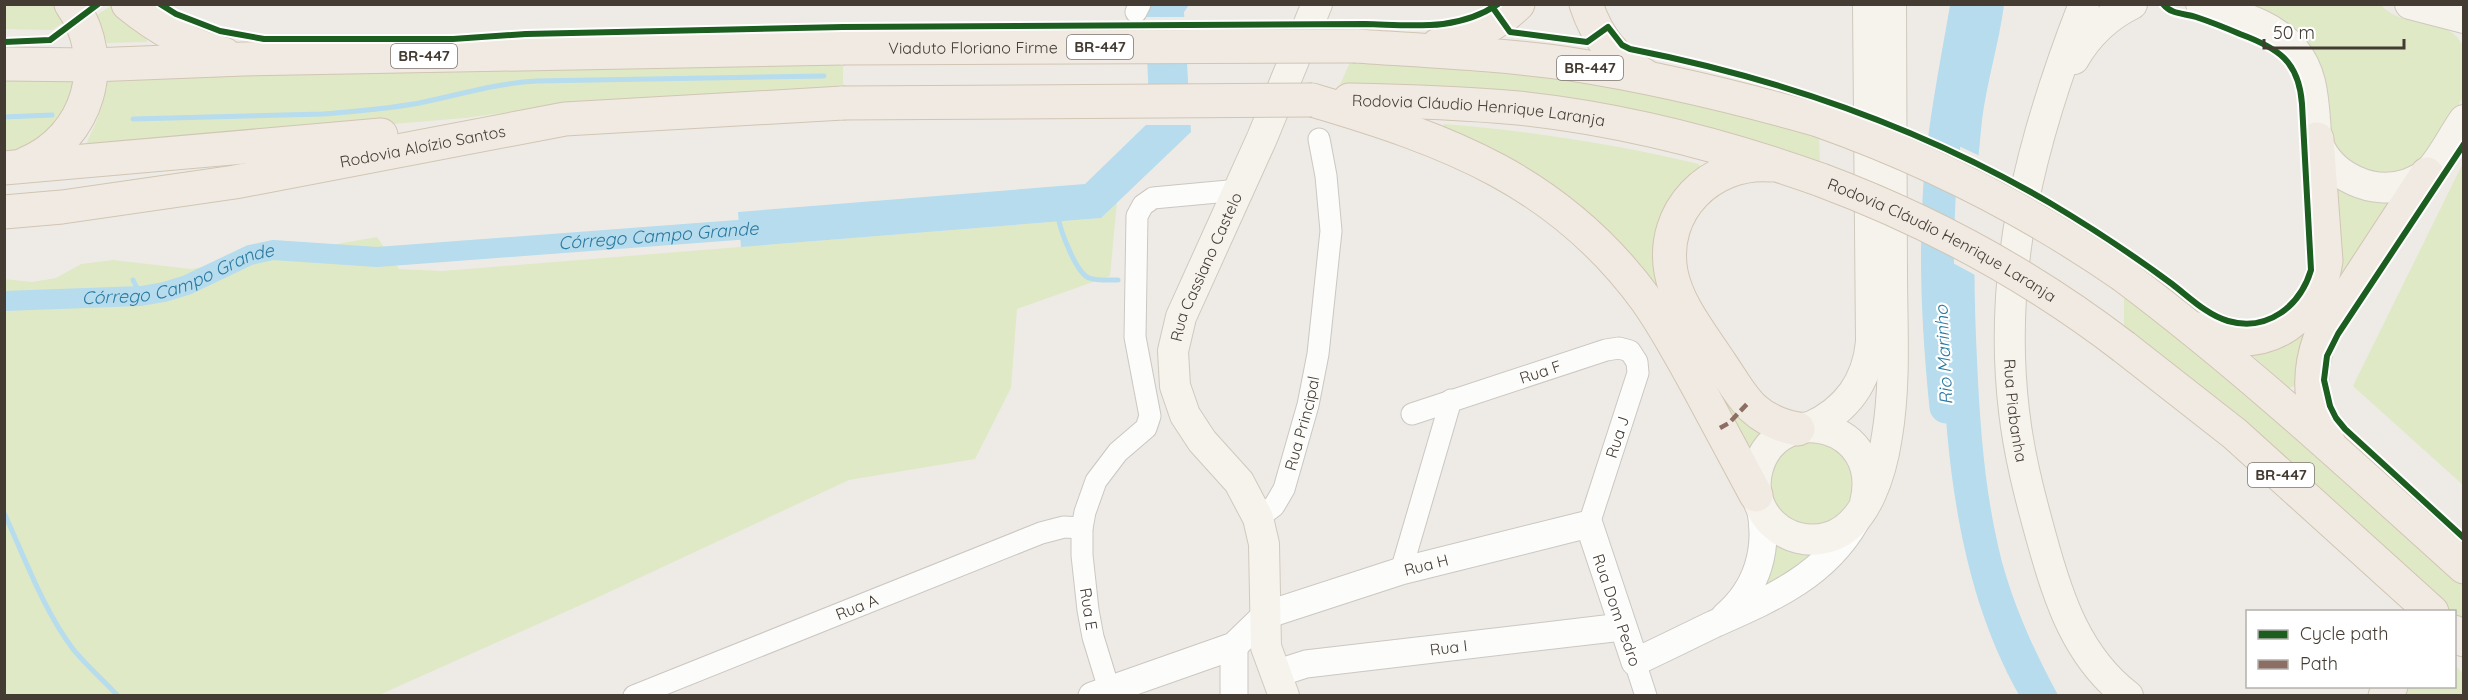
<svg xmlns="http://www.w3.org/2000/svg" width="2468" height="700" font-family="Quicksand,sans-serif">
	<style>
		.green { fill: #dfe9c6 }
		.water { fill: #b6dced }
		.pier { fill: #eeebe6 }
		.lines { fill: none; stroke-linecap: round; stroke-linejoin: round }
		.stream { stroke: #b6dced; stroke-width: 5 }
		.canal { stroke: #b6dced; stroke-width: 20 }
		.river { stroke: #b6dced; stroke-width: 33 }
		.minor-casing { stroke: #cbc7c2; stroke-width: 23 }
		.tertiary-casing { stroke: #cbc7c2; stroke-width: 29 }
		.secondary-casing { stroke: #cfc9be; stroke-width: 32 }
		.primary-casing { stroke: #d1c5b3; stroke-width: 35 }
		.minor { stroke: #fcfcfb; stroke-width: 21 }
		.tertiary { stroke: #fcfcfb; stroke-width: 27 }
		.secondary { stroke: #f6f3ed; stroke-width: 30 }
		.primary { stroke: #f0eae2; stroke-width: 33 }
		.primary-bridge-casing { stroke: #d1c5b3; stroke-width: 35; stroke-linecap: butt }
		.primary-bridge { stroke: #f0eae2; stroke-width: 33 }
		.quiet { stroke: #8d6e63; stroke-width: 4.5; stroke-dasharray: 9 4.5; stroke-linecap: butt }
		.cycleway-casing { stroke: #fff; stroke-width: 10 }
		.cycleway { stroke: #1b5e20; stroke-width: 6 }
		.labels { text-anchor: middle; stroke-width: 4.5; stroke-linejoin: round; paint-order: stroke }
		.shield { fill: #fff; stroke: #7c7670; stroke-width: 1.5 }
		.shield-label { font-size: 15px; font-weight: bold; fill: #443c33 }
		.street-label { font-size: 16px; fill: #443c33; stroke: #fff }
		.water-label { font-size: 18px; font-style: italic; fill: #2a799f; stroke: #fff }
	</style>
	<rect width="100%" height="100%" fill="#eeebe6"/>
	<g class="green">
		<path d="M5,5H55L66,21L52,30L5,29Z"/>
		<path d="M112,5L146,30L147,42L107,43L97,15Z"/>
		<path d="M2233,5H2381C2401,29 2442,14 2461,42C2465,48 2465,91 2463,97C2455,114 2421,166 2405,173C2396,177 2370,174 2359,174L2331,141L2327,91Z"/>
		<path d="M1351,60L1567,72L1819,135L1820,165L1339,87Z"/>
		<path d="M843,62V90L532,109L465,118L91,149L87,142C97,121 106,100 108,77Z"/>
		<path d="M5,76H68L77,90L49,139L5,155Z"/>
		<path d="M1444,124C1530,131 1614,144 1699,164L1700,174L1661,227L1765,434L1749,458L1672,322L1444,136Z"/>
		<path d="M2463,163V485L2353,386Z"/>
		<path d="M2332,185L2394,197L2298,385L2289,388L2251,354L2291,337Z"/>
		<path d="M1117,202L1110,276L1017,309L1011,388L975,459L849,480L592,600L379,695H5L4,279L32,282L56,278L81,264L113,260L191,269L377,237L399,269L442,271L1101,218Z"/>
		<path d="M2124,294L2260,400L2463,584V627L2455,619L2454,612L2446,611L2124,329Z"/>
		<path d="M1790,441L1840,445L1860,490L1828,529L1779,520L1763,483Z"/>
		<path d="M1770,540L1812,552L1817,560L1766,595L1762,576Z"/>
		<path d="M2455,665L2463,673V695L2401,696L2406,687L2454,686Z"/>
	</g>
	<g class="water">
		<path d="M1151,5H1189L1184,12L1191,132L1101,218L741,247L738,212L1085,184L1150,121L1145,14Z"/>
		<path d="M1964,5H2004C1999,43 1987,81 1982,120C1973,200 1973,280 1977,360C1980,428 1985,496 2002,562C2015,609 2035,653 2058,695H2019C1961,591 1948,475 1942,358C1939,292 1938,227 1943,162C1947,109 1957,57 1964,5Z"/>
	</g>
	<g class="pier">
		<path d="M1142,17H1187L1190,61H1144Z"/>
		<path d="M1146,88H1192L1194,125H1142L1147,120Z"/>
		<path d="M1942,138L1982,157L1977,276L1936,254Z"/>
	</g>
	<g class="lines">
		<g class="stream">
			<path d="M4,117L52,115"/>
			<path d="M133,119L323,114C356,111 391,109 424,102C462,94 498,83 537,81L824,76"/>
			<path d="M1058,216C1060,230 1076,273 1089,278C1097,281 1109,280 1118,280"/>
			<path d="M133,280L141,296"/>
			<path d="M4,513C25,558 43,609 73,649C86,665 103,680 118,696"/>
		</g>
		<path class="canal" id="s1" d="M4,301L141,296L164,292L187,285L250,255L273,250L377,257L764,228"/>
		<path class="river" d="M1946,407C1939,339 1935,269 1939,200C1942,134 1956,69 1967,4"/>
		<g class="minor-casing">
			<g id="minor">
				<path d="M1136,12L1140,4"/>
				<path id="s2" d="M1412,414L1606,350L1619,348L1630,351L1637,362L1638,373L1589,524"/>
				<path id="s3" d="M1258,518L1274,506L1284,489L1308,405L1318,354L1331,231L1326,176L1319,139"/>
				<path d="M1401,571L1451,400"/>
				<path d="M1635,662L1646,696"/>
				<path id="s4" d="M634,696L1041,533L1064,527L1082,528"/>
				<path d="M1108,696L1109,689L1093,637L1088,610L1082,555V528L1085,512L1096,481L1118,452L1146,428L1150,416L1135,337L1137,216L1143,205L1153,198L1239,190"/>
			</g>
		</g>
		<g class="tertiary-casing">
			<g id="tertiary">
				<path d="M1725,616C1758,588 1769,548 1760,506"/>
				<path d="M1234,646V696"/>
				<path id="s5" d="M1275,674L1306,664L1622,627"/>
				<path id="s6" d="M1092,696L1234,646L1266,615L1401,571L1589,524L1635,662C1661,650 1687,637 1714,624C1770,599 1824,577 1856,521"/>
			</g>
		</g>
		<g class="secondary-casing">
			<g id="secondary">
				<path id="s7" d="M2084,4C2032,137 1997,268 2014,411C2019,455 2030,497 2042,540C2058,598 2077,657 2128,696"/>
				<path d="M2201,4C2233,15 2271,22 2294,50C2311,70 2313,94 2315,119C2316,126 2315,134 2317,141C2330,177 2373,196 2408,184C2414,181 2423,178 2428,173C2442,159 2452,137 2464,120"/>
				<path d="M2410,4L2464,18"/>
				<path d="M2074,59C2088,34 2106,17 2132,4"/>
				<path d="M1810,427C1847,410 1867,382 1871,342L1868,4"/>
				<path d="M1865,503C1885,423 1778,399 1758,468C1745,512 1787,550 1829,537C1867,526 1882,470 1887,436C1896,382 1892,326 1892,272C1891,183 1891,94 1891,4"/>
				<path id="s8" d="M1284,696L1266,647L1264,544L1258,518L1239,482L1202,441L1185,415L1175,386L1173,351L1181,317L1262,138L1317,4"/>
			</g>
		</g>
		<g class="primary-casing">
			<g id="primary">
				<path d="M128,4C156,27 189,46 224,54"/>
				<path d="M1586,4C1596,35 1615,61 1644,75"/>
				<path d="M1438,45C1468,37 1496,26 1518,4"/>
				<path d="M1356,46C1428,51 1499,54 1570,64C1654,77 1737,97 1818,120"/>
				<path d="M4,64L91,65L244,59L843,48"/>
				<path d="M1312,100C1448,140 1560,181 1647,301C1666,328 1682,358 1698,387C1717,423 1737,459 1756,495"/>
				<path id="s9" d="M1349,100C1405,101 1462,103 1518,108C1622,119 1723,145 1821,180"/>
				<path d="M25,164C89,138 111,60 71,4"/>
				<path d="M1770,165C1710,161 1660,211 1671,272C1677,305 1703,336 1721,364C1731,378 1740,396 1753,408C1766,420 1781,426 1798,429"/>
				<path d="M4,168L381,135"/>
				<path id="s10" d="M4,212L62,207L235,182L565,119L843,103"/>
				<path d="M2124,276C2244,366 2353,467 2464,567"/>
				<path d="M2199,329C2211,333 2223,338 2235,339C2283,342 2319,307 2326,261L2317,139"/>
				<path d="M2124,347L2235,434L2432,612"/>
				<path d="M2328,441C2309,408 2307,374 2320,338L2427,174"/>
				<path d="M2454,632L2464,640"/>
				<path d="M2385,696L2391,686"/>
			</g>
		</g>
		<use href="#minor" class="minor"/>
		<use href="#tertiary" class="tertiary"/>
		<use href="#secondary" class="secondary"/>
		<use href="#primary" class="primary"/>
		<g class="primary-bridge-casing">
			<g id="primary-bridge">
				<path id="s11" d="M843,48L1356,46"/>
				<path d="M843,103L1312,100"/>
				<path d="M1818,120C1928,159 2029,210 2124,276"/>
				<path id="s12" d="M1821,180C1931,221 2030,275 2124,347"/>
			</g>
		</g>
		<use href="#primary-bridge" class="primary-bridge"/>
		<path class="quiet" d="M1720,428L1729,423L1748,403"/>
		<g class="cycleway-casing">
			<g id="cycleway">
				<path d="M160,4L176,14L220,31L264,39H453L526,34L843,27L1365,24C1411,25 1457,32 1498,4"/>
				<path d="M1493,8L1510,32L1587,42L1608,27L1622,45L1630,49C1778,78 1920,127 2050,203C2092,228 2133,255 2172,284C2189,297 2207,315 2228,321C2268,332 2300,306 2311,270L2302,104C2299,61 2278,48 2240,34C2226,28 2211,22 2196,17C2184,13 2172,15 2163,4"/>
				<path d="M4,42L50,40L98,4"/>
				<path d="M2464,144L2338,334L2327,356L2324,380L2330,406L2336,418L2345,429L2464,538"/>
			</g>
		</g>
		<use href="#cycleway" class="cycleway"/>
	</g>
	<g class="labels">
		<g class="shield">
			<rect x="1067" y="35" width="66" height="24" rx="4.5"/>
			<rect x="391" y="44" width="66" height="24" rx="4.5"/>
			<rect x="1557" y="56" width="66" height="24" rx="4.5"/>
			<rect x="2248" y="463" width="66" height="24" rx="4.5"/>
		</g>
		<g class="shield-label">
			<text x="1100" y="52">BR-447</text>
			<text x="424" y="61">BR-447</text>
			<text x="1590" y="73">BR-447</text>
			<text x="2281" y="480">BR-447</text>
		</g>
		<g class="street-label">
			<text dy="6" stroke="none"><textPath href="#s11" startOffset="130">Viaduto Floriano Firme</textPath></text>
			<text dy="6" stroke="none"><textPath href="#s9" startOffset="130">Rodovia Cláudio Henrique Laranja</textPath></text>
			<text dy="6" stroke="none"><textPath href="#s10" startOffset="424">Rodovia Aloízio Santos</textPath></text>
			<text dy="6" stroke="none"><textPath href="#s12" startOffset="135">Rodovia Cláudio Henrique Laranja</textPath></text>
			<text dy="6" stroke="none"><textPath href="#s8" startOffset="465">Rua Cassiano Castelo</textPath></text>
			<text dy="6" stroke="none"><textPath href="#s2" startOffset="135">Rua F</textPath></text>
			<text dy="6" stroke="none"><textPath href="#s7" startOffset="417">Rua Piabanha</textPath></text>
			<text dy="6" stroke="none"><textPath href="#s3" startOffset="108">Rua Principal</textPath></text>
			<text transform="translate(1617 437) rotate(-72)" y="6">Rua J</text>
			<text dy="6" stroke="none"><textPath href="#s6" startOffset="363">Rua H</textPath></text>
			<text dy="6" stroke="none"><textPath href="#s4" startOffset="240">Rua A</textPath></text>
			<text transform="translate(1089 609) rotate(81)" y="6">Rua E</text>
			<text transform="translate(1617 610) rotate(71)" y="6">Rua Dom Pedro</text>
			<text dy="6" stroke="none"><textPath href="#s5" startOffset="176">Rua I</textPath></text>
		</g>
		<g class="water-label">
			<text dy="6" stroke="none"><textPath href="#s1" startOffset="664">Córrego Campo Grande</textPath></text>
			<text dy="6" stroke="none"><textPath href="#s1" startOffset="178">Córrego Campo Grande</textPath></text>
			<text transform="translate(1944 355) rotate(-93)" y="6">Rio Marinho</text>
		</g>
	</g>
	<rect width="2468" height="700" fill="none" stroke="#443c33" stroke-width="12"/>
	<rect x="2246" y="610" width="210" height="78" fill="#ffffff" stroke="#b4b1ad" stroke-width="1.5"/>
	<rect x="2258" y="630" width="30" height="9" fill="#1b5e20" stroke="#b4b1ad" stroke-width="1.5"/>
	<text x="2300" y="640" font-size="18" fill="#443c33">Cycle path</text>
	<rect x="2258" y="660" width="30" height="9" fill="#8d6e63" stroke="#b4b1ad" stroke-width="1.5"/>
	<text x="2300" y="670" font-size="18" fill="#443c33">Path</text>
	<path d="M2264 39v9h140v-9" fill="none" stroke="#443c33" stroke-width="3"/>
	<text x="2273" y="39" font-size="18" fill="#443c33" stroke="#ffffff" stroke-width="4.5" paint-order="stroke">50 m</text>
</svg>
